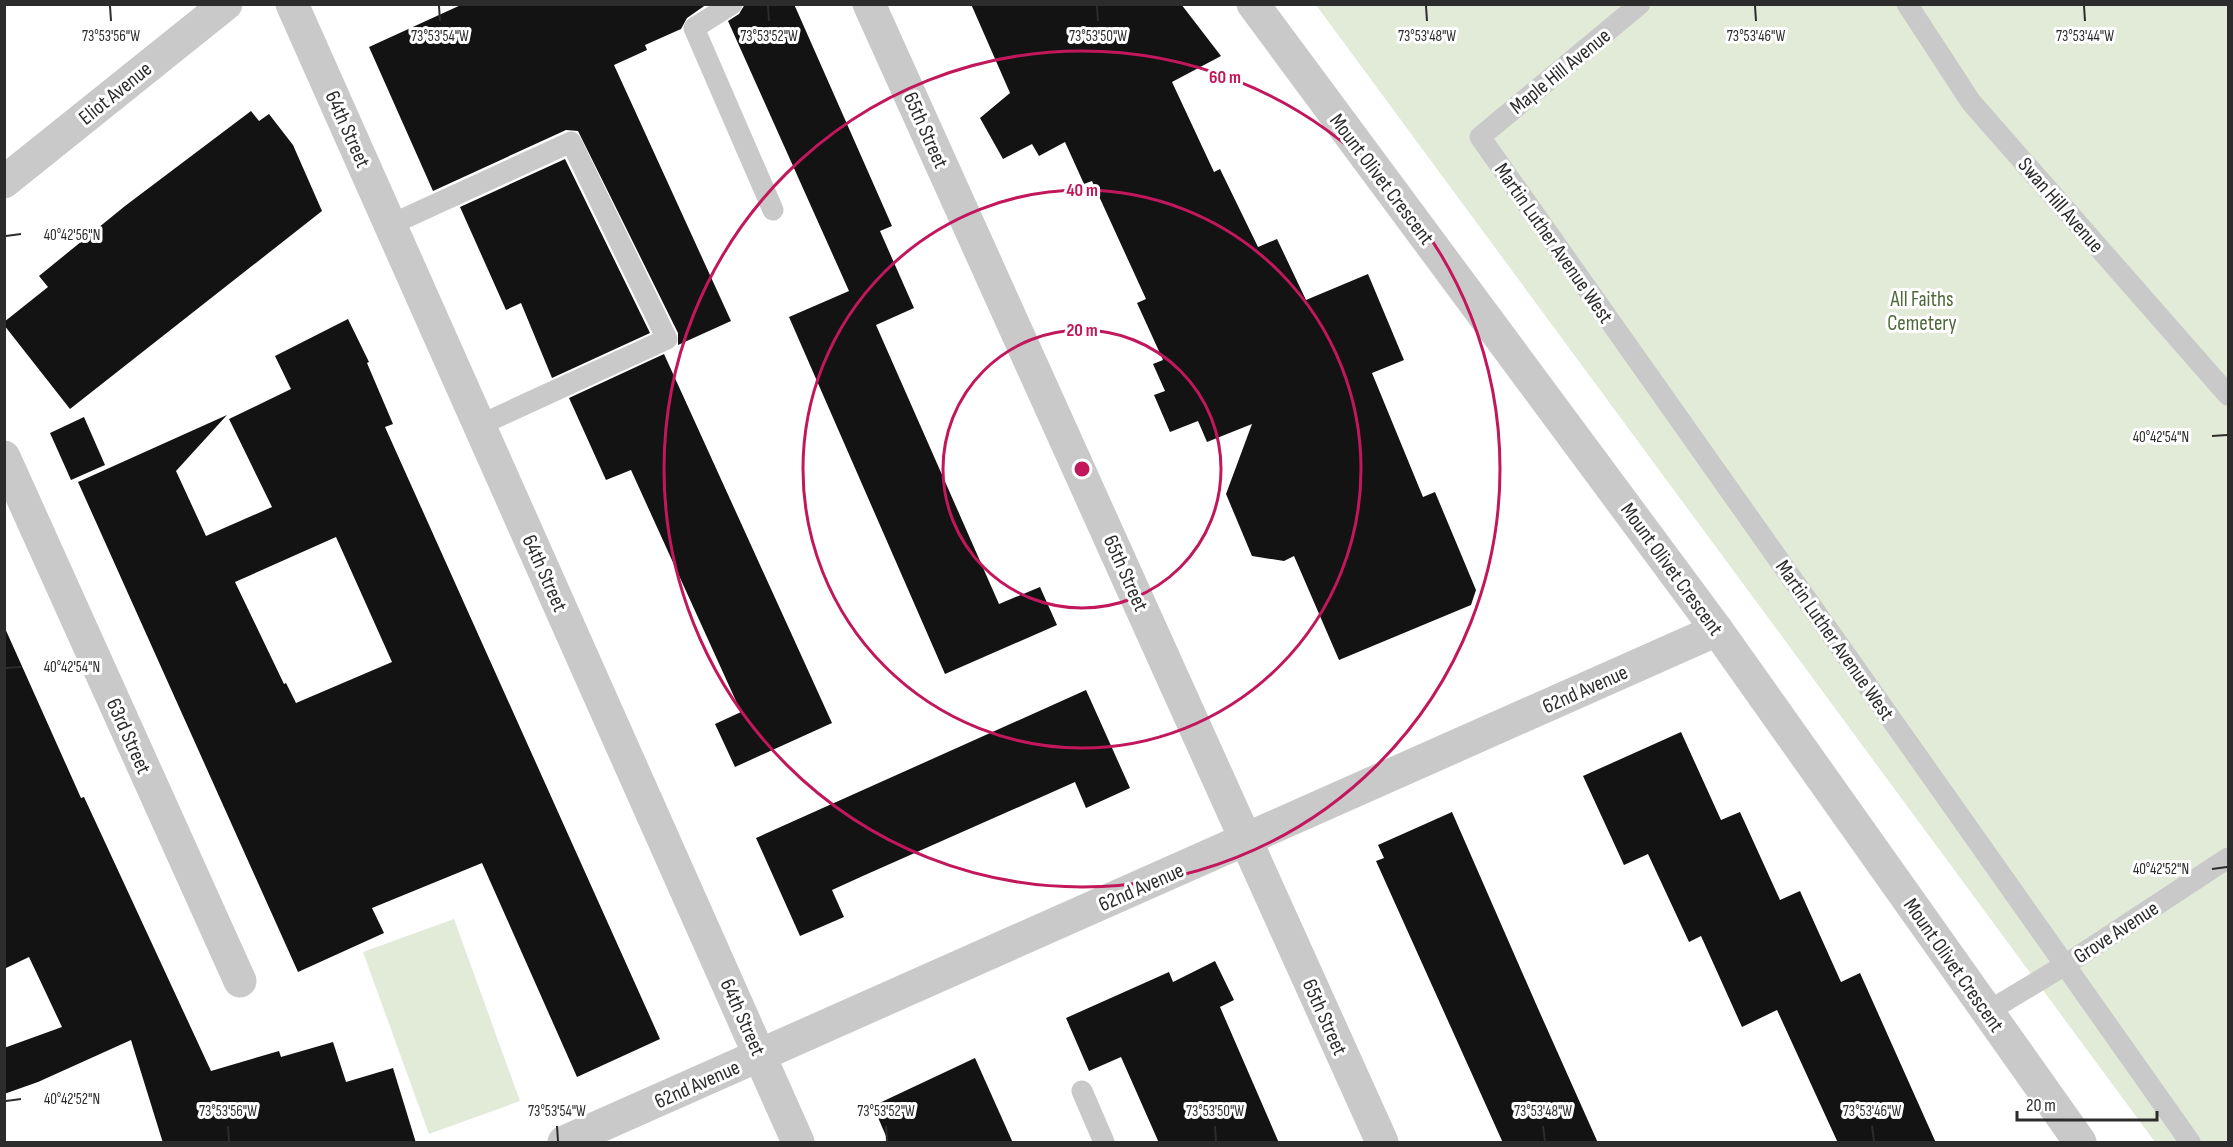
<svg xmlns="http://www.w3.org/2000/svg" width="2233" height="1147" font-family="'Sofia Sans Condensed',sans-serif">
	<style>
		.green { fill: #e2ead8 }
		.building { fill: #131313; fill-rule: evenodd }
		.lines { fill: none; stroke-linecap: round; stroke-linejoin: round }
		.service { stroke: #c9c9c9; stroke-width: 21 }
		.minor { stroke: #c9c9c9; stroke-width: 33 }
		.ticks { fill: none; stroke: #2c2c2c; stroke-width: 2 }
		.ring { fill: none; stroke: #c2185b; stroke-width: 3 }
		.labels { text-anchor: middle; stroke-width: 6; stroke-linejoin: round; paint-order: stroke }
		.street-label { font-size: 21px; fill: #2c2c2c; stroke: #fff }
		.park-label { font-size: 21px; fill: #4e6739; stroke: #fff }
		.ticks-label { font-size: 15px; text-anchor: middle; fill: #2c2c2c; stroke: #fff; stroke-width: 6; stroke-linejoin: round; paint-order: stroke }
		.centre { fill: #c2185b; stroke: #fff; stroke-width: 3 }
		.ring-label { font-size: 18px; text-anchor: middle; font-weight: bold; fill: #c2185b; stroke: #fff; stroke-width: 6; stroke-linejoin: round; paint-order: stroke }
	</style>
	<rect width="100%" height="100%" fill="#fff"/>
	<g class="green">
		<path d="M1316,5H2228V1142H2155Z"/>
		<path d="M454,919L520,1101L429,1134L363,952Z"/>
	</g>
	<g class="building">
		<path d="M463,4H707L687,18L681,29L645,45L647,50L614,65L731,321L678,345V333L578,131L566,130L433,191L369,47Z"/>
		<path d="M745,4H794L892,226L880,231L914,308L876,325L999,604L1040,587L1057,625L945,674L789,317L849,291L728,21L739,14Z"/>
		<path d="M971,4H1181L1221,56L1172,82L1214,172L1220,169L1258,247L1277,239L1306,300L1368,274L1404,360L1372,373L1423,497L1435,492L1476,590L1471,605L1339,660L1294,556L1284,561L1252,556L1226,494L1252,424L1207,442L1198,421L1170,432L1154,395L1165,391L1153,364L1163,360L1137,303L1146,299L1092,181L1084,184L1065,142L1039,156L1032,144L1003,159L980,118L1010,93Z"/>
		<path d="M251,111L259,121L269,114L293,145L322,211L70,409L4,325V322L48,287L39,276L125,206Z"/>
		<path d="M565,159L650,333L552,378L521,303L506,310L460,207Z"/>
		<path d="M348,319L369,362L367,363L393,424L385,427L660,1039L577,1077L482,863L372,908L384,933L298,972L78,482L227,415L176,471L206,536L272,507L229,419L291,389L275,356ZM336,537L392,662L296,703L286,683L284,684L235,582Z"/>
		<path d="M664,354L832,723L735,767L715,724L741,712L631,470L606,480L569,398Z"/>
		<path d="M84,417L105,465L71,480L50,433Z"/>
		<path d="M4,626L81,798L84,797L211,1071L279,1051L281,1057L333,1042L346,1082L393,1068L416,1143H163L131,1040L38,1082L4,1094V1048L62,1027L29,957L4,969Z"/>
		<path d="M1086,690L1130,788L1086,808L1075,782L865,875L832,890L844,917L800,936L756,838Z"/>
		<path d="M1681,732L1721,820L1740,812L1780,900L1800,891L1841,982L1860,973L1936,1143H1838L1777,1010L1742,1027L1701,936L1689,942L1648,854L1624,865L1583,776Z"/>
		<path d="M1452,812L1536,1004L1598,1143H1503L1376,861L1384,858L1378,845Z"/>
		<path d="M1215,961L1234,1000L1220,1007L1279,1143H1159L1121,1057L1089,1071L1066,1018L1169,972L1173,982Z"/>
		<path d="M975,1058L1013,1143H889L873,1106Z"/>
	</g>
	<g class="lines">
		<g class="service">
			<path d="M732,4L694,28L773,210"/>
			<path d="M1640,4L1480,137L2190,1142"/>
			<path d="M1907,4L1971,102L2228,395"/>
			<path d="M390,225L571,142L667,339L480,425"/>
			<path d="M1987,1012L2065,965L2228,858"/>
			<path d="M1082,1091L1104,1142"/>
		</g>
		<g class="minor">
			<path d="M292,4L798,1142"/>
			<path d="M869,4L1382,1142"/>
			<path d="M1253,4L1717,630L2080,1142"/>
			<path d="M4,182L226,4"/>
			<path d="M4,457L240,981"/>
			<path d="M564,1142L1717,630"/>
		</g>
	</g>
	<path class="ticks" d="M110,6L111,21M439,6L440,21M768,6L769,21M1097,6L1098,21M1426,6L1427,21M1755,6L1756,21M2084,6L2085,21M6,236L21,234M2212,436L2227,435M6,668L21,667M2212,869L2227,867M6,1101L21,1099M228,1126L229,1141M557,1126L558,1141M886,1126L887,1141M1215,1126L1216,1141M1543,1126L1545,1141M1872,1126L1874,1141"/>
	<g class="ring">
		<circle cx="1082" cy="469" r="139"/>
		<circle cx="1082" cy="469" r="279"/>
		<circle cx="1082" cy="469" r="418"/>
	</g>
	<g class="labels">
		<g class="street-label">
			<text transform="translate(1560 71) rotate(-39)" y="7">Maple Hill Avenue</text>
			<text transform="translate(115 93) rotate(-39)" y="7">Eliot Avenue</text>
			<text transform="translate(348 129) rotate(66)" y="7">64th Street</text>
			<text transform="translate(926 130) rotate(66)" y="7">65th Street</text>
			<text transform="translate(1382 179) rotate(53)" y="7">Mount Olivet Crescent</text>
			<text transform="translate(2061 205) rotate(49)" y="7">Swan Hill Avenue</text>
			<text transform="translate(1554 243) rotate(55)" y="7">Martin Luther Avenue West</text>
			<text transform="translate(1672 569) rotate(54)" y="7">Mount Olivet Crescent</text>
			<text transform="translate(545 573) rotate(66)" y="7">64th Street</text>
			<text transform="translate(1126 573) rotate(66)" y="7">65th Street</text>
			<text transform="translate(1835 640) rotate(55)" y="7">Martin Luther Avenue West</text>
			<text transform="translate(1585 689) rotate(-24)" y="7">62nd Avenue</text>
			<text transform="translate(129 736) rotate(66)" y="7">63rd Street</text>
			<text transform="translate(1141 887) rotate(-24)" y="7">62nd Avenue</text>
			<text transform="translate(2116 932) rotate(-33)" y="7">Grove Avenue</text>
			<text transform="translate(1954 965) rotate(55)" y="7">Mount Olivet Crescent</text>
			<text transform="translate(743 1017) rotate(66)" y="7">64th Street</text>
			<text transform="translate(1325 1017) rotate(66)" y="7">65th Street</text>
			<text transform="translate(697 1084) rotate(-24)" y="7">62nd Avenue</text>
		</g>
		<g class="park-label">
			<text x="1922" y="306">All Faiths<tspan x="1922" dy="24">Cemetery</tspan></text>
		</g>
	</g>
	<g class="ticks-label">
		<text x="111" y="41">73°53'56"W</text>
		<text x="440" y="41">73°53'54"W</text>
		<text x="769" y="41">73°53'52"W</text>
		<text x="1098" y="41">73°53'50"W</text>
		<text x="1427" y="41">73°53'48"W</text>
		<text x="1756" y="41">73°53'46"W</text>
		<text x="2085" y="41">73°53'44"W</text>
		<text x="72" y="240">40°42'56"N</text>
		<text x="2161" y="442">40°42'54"N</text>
		<text x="72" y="672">40°42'54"N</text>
		<text x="2161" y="874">40°42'52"N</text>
		<text x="72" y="1104">40°42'52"N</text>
		<text x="228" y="1116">73°53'56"W</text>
		<text x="557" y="1116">73°53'54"W</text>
		<text x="886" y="1116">73°53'52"W</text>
		<text x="1215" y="1116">73°53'50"W</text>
		<text x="1543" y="1116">73°53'48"W</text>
		<text x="1872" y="1116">73°53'46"W</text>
	</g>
	<circle cx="1082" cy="469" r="9" class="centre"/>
	<g class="ring-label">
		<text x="1225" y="83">60 m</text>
		<text x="1082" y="196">40 m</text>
		<text x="1082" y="336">20 m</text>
	</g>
	<rect width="2233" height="1147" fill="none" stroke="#2c2c2c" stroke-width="12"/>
	<path d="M2017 1111v9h140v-9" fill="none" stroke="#2c2c2c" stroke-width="3"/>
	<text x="2026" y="1111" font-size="18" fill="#2c2c2c" stroke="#ffffff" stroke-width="4.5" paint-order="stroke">20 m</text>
</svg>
